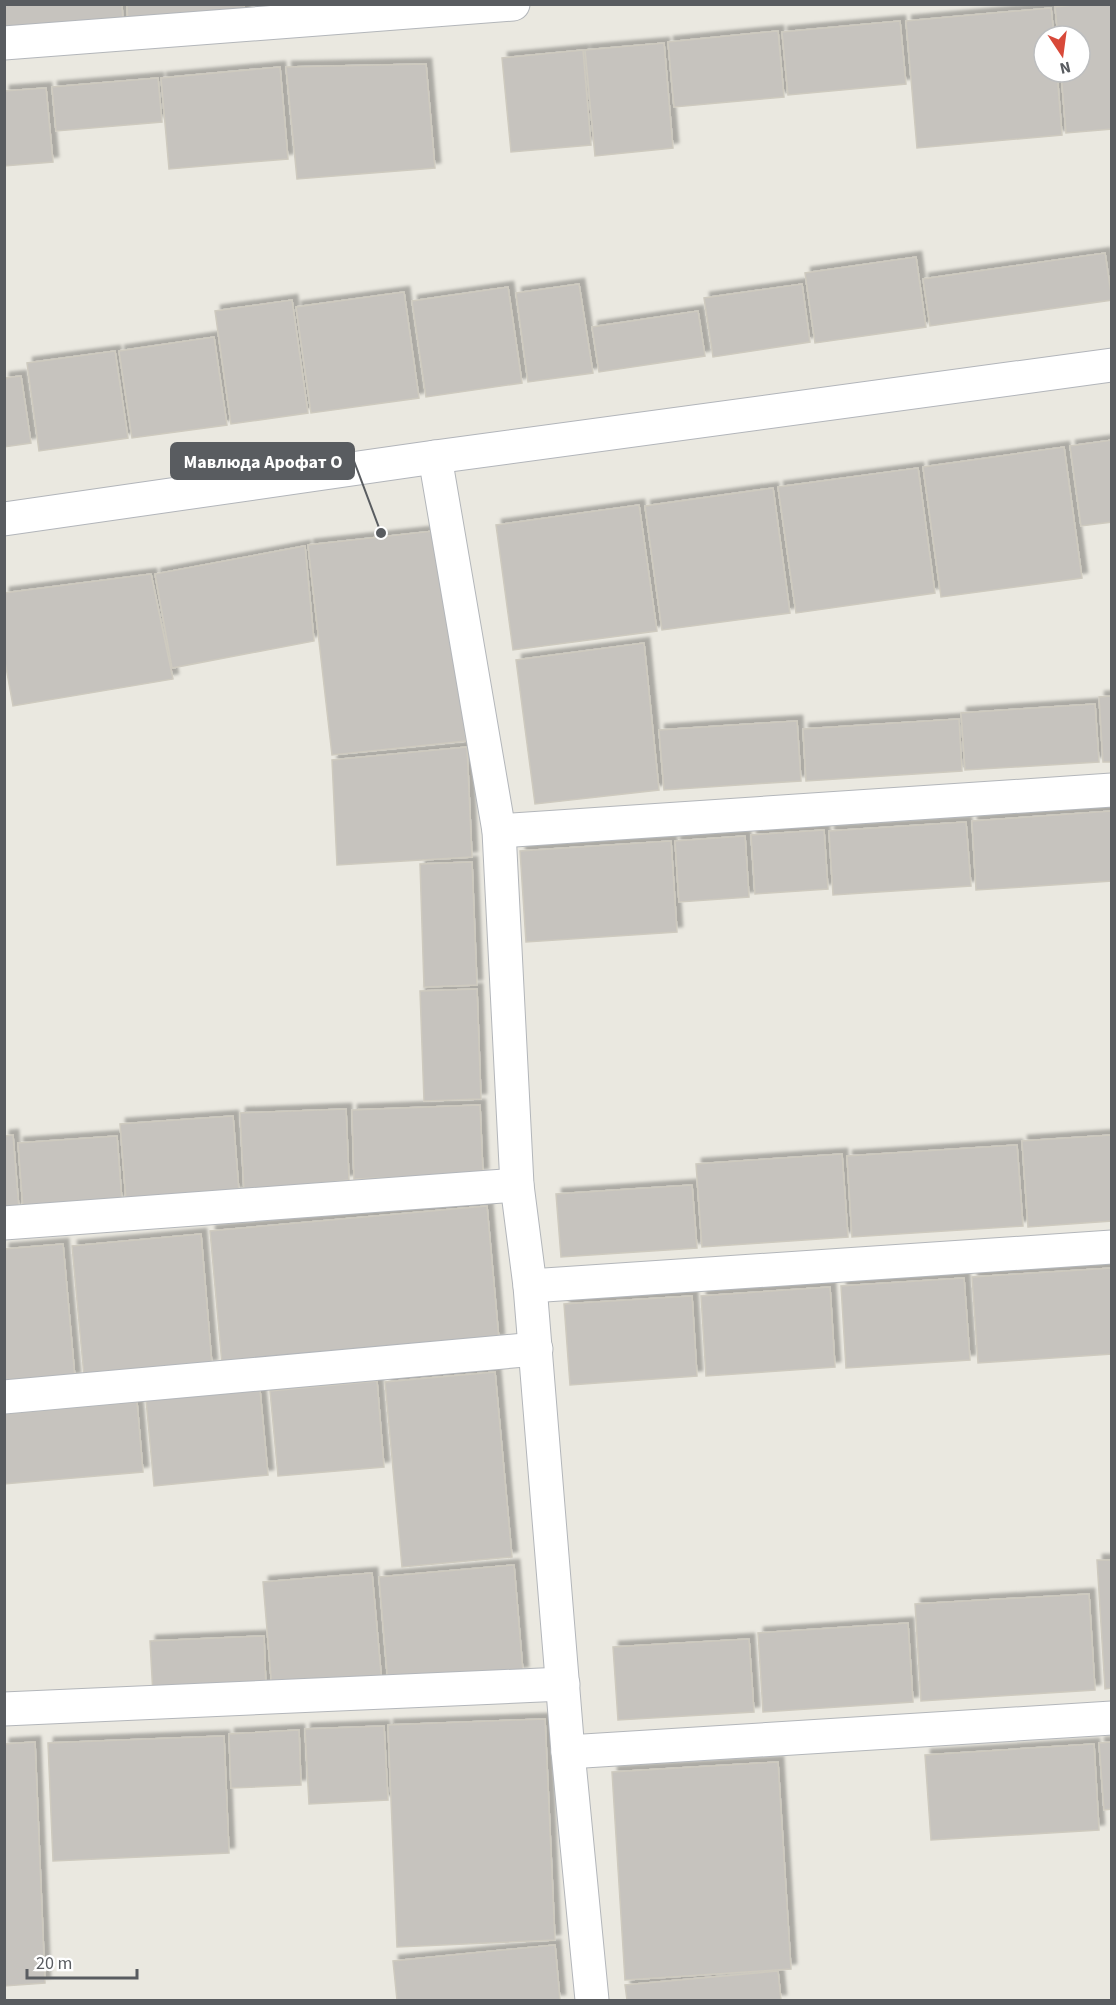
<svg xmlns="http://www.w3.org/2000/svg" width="1116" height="2005" font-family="'Source Sans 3',sans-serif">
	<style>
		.building { fill: #c6c3be; stroke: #cecabf; stroke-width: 1.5; filter: url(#shadow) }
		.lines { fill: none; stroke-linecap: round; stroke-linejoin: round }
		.street-casing { stroke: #b3b6ba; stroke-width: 35 }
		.secondary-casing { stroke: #b2b5ba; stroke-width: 35 }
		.street { stroke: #fff; stroke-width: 33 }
		.secondary { stroke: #fff; stroke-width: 33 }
		.leader { fill: none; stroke: #595c60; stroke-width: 2 }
		.callout-dot { fill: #595c60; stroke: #fff; stroke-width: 2 }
		.callout { fill: #595c60; stroke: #595c60; stroke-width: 2 }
		.callout-label { font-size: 18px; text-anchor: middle; font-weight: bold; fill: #fff }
	</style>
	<defs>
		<filter id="shadow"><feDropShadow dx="5.5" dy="-5.5" stdDeviation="1.5" flood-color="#0004"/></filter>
	</defs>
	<rect width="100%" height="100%" fill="#eae8e0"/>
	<g class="building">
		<path d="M4,4H122L123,24L4,33Z"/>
		<path d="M127,4H244L245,15L128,24Z"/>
		<path d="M1083,4H1112V129L1066,133L1061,72H1080V36H1058L1055,7Z"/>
		<path d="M1051,8L1054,36H1044V72H1057L1062,135L917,148L906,21Z"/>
		<path d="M900,21L906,84L788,95L782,32Z"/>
		<path d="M778,31L784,97L674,107L668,42Z"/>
		<path d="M664,43L673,148L595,156L585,50Z"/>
		<path d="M583,50L591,145L511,152L502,58Z"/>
		<path d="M426,64L435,168L297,179L286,67Z"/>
		<path d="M280,67L288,159L169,169L161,78Z"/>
		<path d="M158,78L162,122L56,131L52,87Z"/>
		<path d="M46,88L53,162L4,166V91Z"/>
		<path d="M1105,253L1112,300L930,326L923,279Z"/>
		<path d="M916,257L926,327L815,343L805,273Z"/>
		<path d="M579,284L593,373L528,382L516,293Z"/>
		<path d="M802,284L810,342L713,357L704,298Z"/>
		<path d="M508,287L522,383L426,397L412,301Z"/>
		<path d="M404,292L419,398L311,413L296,307Z"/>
		<path d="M292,300L308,413L231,424L215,311Z"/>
		<path d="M698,311L705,356L599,372L592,327Z"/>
		<path d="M214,337L227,425L132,438L119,351Z"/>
		<path d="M115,351L128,438L39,451L27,363Z"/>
		<path d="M21,376L31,443L4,447V378Z"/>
		<path d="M1112,440V522L1081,526L1070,446Z"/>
		<path d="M1064,447L1082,578L941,597L923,467Z"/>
		<path d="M918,468L935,593L796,613L778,487Z"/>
		<path d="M773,488L790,613L662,630L645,506Z"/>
		<path d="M639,505L657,631L513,650L496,525Z"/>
		<path d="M443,530L466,741L332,755L308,545Z"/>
		<path d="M305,546L314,641L172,668L155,574Z"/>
		<path d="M151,574L173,679L13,706L4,656V593Z"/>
		<path d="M644,643L659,790L535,804L516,660Z"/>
		<path d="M1112,696V762H1103L1099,697Z"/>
		<path d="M1095,704L1099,762L965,770L961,713Z"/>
		<path d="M959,719L962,771L806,781L803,729Z"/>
		<path d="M797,721L801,781L664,790L659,730Z"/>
		<path d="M467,747L472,857L337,865L332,760Z"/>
		<path d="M1112,811V881L976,890L972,821Z"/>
		<path d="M966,822L971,886L833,895L829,831Z"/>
		<path d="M824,830L828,889L755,894L751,835Z"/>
		<path d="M745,836L749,897L679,902L675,841Z"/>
		<path d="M671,841L677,932L526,942L520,851Z"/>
		<path d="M472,862L477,985L424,987L420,864Z"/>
		<path d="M477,989L481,1099L424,1101L420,991Z"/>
		<path d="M480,1105L483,1174L354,1179L352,1110Z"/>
		<path d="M346,1109L349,1180L244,1191L240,1113Z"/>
		<path d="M233,1116L239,1192L126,1200L120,1124Z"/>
		<path d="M13,1135L19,1209L4,1210V1136Z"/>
		<path d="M1112,1135V1221L1028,1227L1022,1141Z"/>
		<path d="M117,1136L122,1201L23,1209L18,1143Z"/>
		<path d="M1017,1145L1023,1226L852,1237L847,1156Z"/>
		<path d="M842,1154L848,1237L702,1247L696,1164Z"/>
		<path d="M692,1185L697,1248L561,1257L556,1194Z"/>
		<path d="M487,1206L499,1340L222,1364L210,1231Z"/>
		<path d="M201,1234L212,1365L84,1376L72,1246Z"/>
		<path d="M63,1244L75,1378L4,1384V1249Z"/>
		<path d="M1112,1268V1354L978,1363L972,1277Z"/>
		<path d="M964,1278L970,1360L846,1368L841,1286Z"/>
		<path d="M830,1287L835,1367L706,1376L701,1296Z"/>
		<path d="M692,1296L697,1376L570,1385L564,1304Z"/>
		<path d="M495,1372L512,1557L402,1567L385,1382Z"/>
		<path d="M377,1381L384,1467L278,1476L270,1391Z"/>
		<path d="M260,1390L268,1475L154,1486L146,1400Z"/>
		<path d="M137,1402L143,1472L4,1484V1414Z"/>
		<path d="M1097,1560H1112V1688L1105,1689Z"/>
		<path d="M514,1565L523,1672L388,1684L379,1577Z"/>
		<path d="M372,1573L382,1684L272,1689L263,1582Z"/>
		<path d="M1089,1594L1095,1690L921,1701L915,1604Z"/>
		<path d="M908,1623L913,1702L763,1712L758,1633Z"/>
		<path d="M264,1636L266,1690L153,1695L150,1641Z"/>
		<path d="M749,1639L754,1712L618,1720L613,1647Z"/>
		<path d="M545,1719L555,1940L397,1947L388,1725Z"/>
		<path d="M384,1726L388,1800L309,1804L305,1729Z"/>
		<path d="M299,1730L301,1785L231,1788L229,1734Z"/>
		<path d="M224,1736L229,1853L53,1861L48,1743Z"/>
		<path d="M35,1742L45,1983L4,1986V1744Z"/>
		<path d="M1112,1742V1809L1104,1810L1099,1743Z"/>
		<path d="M1094,1744L1099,1830L931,1840L925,1755Z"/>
		<path d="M778,1762L791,1969L625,1980L612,1772Z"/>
		<path d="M555,1945L560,2000H397L393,1961Z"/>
		<path d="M778,1971L781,2000H627L625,1985Z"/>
	</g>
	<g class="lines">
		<g class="street-casing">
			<g id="street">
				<path d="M4,43L513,4"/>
				<path d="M435,457L499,831L517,1185L530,1286L568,1752L592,2000"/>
				<path d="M499,831L1112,790"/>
				<path d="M4,1223L517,1185"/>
				<path d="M530,1286L1112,1247"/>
				<path d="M4,1397L536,1349"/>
				<path d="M4,1709L563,1684"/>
				<path d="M568,1752L1112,1718"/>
			</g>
		</g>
		<g class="secondary-casing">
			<path id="secondary" d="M4,519L435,457L1112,365"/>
		</g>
		<use href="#street" class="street"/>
		<use href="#secondary" class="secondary"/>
	</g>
	<path class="leader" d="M381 533L354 461"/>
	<circle class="callout-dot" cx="381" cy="533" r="6"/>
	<rect class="callout" x="171" y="443" width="183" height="36" rx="6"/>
	<g class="callout-label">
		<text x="263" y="468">Мавлюда Арофат О</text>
	</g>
	<rect width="1116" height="2005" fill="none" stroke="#595c60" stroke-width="12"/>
	<g transform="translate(1062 54) rotate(167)"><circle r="28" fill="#ffffff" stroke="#bdbebf" stroke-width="1.5"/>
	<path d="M0-4.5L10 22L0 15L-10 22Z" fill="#d84939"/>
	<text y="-9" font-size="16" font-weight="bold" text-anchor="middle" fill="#595c60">N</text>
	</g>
	<path d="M27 1969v9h110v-9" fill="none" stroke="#595c60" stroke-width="3"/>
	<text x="36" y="1969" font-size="18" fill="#595c60" stroke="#ffffff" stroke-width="4.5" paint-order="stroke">20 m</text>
</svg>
